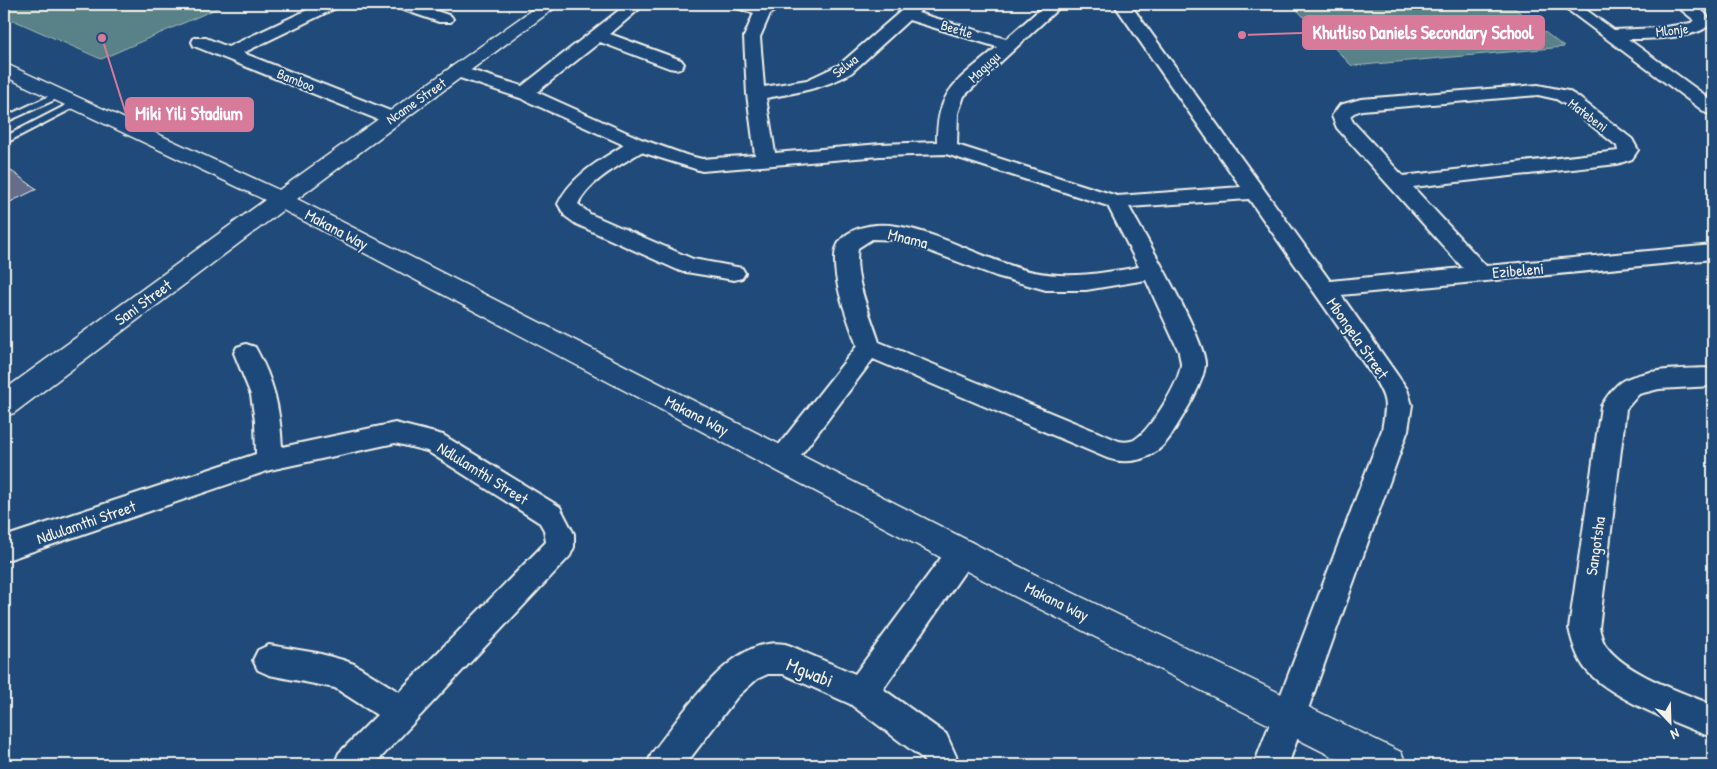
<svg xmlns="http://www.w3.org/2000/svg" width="1717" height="769" font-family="'Patrick Hand',sans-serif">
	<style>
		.green { fill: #598188; stroke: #a6b9b8 }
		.building { fill: #666d8a; stroke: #f4f1e8 }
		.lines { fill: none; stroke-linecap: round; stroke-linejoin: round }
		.lane-casing { stroke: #f4f1e8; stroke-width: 4 }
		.street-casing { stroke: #f4f1e8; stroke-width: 4 }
		.secondary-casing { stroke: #f4f1e8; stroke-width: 3 }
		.lane { fill: #1f4a7a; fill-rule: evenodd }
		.street { fill: #1f4a7a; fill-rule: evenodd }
		.secondary { fill: #1f4a7a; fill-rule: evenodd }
		.labels { text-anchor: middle; stroke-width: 4; stroke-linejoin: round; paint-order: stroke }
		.far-street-label { font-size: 14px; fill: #f4f1e8; stroke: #1f4a7a }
		.street-label { font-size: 16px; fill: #f4f1e8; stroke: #1f4a7a }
		.near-street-label { font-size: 19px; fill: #f4f1e8; stroke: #1f4a7a }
		.leader { fill: none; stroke: #d87a9a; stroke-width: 2 }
		.callout-dot { fill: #d87a9a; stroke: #1f4a7a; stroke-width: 2 }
		.callout { fill: #d87a9a; stroke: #d87a9a; stroke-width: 2 }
		.callout-label { font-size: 18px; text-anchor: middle; font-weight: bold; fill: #fff }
	</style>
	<rect width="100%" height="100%" fill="#1f4a7a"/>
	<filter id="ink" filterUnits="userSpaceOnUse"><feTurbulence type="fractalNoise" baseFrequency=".02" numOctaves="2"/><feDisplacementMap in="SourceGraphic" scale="10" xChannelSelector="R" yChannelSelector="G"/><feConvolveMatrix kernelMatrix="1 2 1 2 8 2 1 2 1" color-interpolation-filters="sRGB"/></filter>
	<g filter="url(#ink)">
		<g class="green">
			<path d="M4,4H227L101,59L4,16Z"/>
			<path d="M1291,4H1509L1564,47L1352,66Z"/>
		</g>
		<path class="building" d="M4,166L37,189L4,205Z"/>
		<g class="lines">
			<g class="lane-casing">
				<g id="lane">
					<path d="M58,92L63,95L61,97L4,123V117Z"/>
					<path d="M76,100L81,103L79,105L4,144V137Z"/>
				</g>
			</g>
			<g class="street-casing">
				<g id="street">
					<path d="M320,4H340L338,7L243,53L398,114L400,118L398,122L391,124L384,122L194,46L192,42L194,38H206L228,47Z"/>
					<path d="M393,4H416L451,16L453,19L451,22H439L395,7Z"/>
					<path d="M627,4H645L610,34L681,60L684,64L681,68L675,69L669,68L600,42L537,92L641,139L686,155L702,159L755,155L747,94L744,37L754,13L733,7L731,4H783L770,14L760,37L764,87L807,80L839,65L909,4H926L918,13L1006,39L1046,4H1063L964,96L958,113L957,145L1117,196L1241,187L1114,4H1130L1330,281L1463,268L1337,128L1332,116L1340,105L1361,99L1538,85L1568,91L1578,97L1632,139L1638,150L1632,159L1617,164L1413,187L1486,266L1713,245V259L1341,295L1407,389L1412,405L1408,430L1288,765H1254L1382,430C1387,403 1387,399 1372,375L1249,199L1129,207C1144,234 1207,342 1205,365C1203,386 1181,419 1170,437C1155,459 1131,466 1107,458L873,359L792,467L783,470L774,467L770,459L774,451L857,346C848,318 834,287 835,258C835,227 874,222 897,226C945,234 987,262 1034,272C1069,279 1104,273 1139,267L1108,206L946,154L880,156L702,171L641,152C619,166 590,180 578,204L590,214L693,259L742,268L745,273L742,278L734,280L680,271L576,224L565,216L558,204C571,176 599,161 624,145L520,98L451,75L448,71L451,67L457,66L522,86ZM909,20L997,47C959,81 937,87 937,142L880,144L775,153L766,98C796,93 825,88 851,73ZM1538,95L1556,99L1566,105L1617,146L1618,151L1403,176L1353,122L1350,116L1354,113L1362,110ZM872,239L900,240L996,276L1046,290H1086L1146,280L1179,352C1179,356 1181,360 1181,364C1180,382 1150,431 1134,440C1129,442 1124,442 1119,441L879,342C870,313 853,278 858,248Z"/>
					<path d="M1560,4H1578L1614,30L1659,28L1691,23L1694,20L1674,4C1690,3 1704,7 1711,23C1700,39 1647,39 1628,39L1713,101V114L1706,113Z"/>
					<path d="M246,344L255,347C274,381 280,408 282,447L395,423L443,435L560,507L574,534V547L570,556L374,765H334L339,753L377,715L335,688L269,675L258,670L253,660L258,650L269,645L317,653L343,660L354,664L399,692L546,542L544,530L540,523L427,451L395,443L270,470L4,561V537L256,454L255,421L251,395L234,353L237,347Z"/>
					<path d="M1713,368V386L1659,389L1639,394L1626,409L1599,628C1601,634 1602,641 1606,646C1626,674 1682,692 1713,705V738C1677,723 1613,700 1587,671C1577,659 1572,642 1569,628L1601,406C1606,398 1615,384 1624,380C1651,368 1684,369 1713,368Z"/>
					<path d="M962,540L972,543L976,552L972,561L883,689L946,734L960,765H926L922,758L850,704L783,674H768L757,679L737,697L685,765H647L652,753C681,717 732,634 785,644C792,646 800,650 806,653C822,660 839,667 855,674L952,543Z"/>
				</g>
			</g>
			<g class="secondary-casing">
				<path id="secondary" d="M540,4H560L297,199L1036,575L1401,752L1407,765H1349L1012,595L283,210L14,413L4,416V390L265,200L4,76V63L279,190Z"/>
			</g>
			<use href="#lane" class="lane"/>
			<use href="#street" class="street"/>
			<use href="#secondary" class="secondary"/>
		</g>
	</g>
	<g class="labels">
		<g class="far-street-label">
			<text transform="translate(957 29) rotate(17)" y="5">Beetle</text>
			<text transform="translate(1672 30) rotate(-6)" y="5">Mlonje</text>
			<text transform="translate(845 66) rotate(-38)" y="5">Selwa</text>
			<text transform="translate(984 67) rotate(-43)" y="5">Magugu</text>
			<text transform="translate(296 80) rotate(22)" y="5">Bamboo</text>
			<text transform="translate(416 101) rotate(-35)" y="5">Ncame Street</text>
			<text transform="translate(1588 115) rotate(37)" y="5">Matebeni</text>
		</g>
		<g class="street-label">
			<text transform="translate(337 229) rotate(28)" y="6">Makana Way</text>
			<text transform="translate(908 238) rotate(14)" y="6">Mnama</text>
			<text transform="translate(1518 270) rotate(-5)" y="6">Ezibeleni</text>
			<text transform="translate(143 302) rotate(-36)" y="6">Sani Street</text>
			<text transform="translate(1358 338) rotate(55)" y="6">Mbongela Street</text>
			<text transform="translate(697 415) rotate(27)" y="6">Makana Way</text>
			<text transform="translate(483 473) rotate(32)" y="6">Ndlulamthi Street</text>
			<text transform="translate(86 522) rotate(-19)" y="6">Ndlulamthi Street</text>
			<text transform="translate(1595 546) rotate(-82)" y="6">Sangotsha</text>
			<text transform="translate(1057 601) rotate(26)" y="6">Makana Way</text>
		</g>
		<g class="near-street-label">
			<text transform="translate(810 672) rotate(22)" y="7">Mgwabi</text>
		</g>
	</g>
	<path class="leader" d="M1242 35L1303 33M102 38L126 114"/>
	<g class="callout-dot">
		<circle cx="1242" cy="35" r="5"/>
		<circle cx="102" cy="38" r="5"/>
	</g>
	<g class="callout">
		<rect x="1303" y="16" width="241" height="33" rx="5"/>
		<rect x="126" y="98" width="127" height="33" rx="5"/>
	</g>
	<g class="callout-label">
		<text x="1423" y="39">Khutliso Daniels Secondary School</text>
		<text x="189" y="120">Miki Yili Stadium</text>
	</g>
	<rect width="1717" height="769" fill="none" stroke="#1f4a7a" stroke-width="20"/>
	<rect x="10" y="10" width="1697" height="749" fill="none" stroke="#f4f1e8" stroke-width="2" filter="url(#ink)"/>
	<g transform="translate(1670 722) rotate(157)" stroke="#1f4a7a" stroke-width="4" paint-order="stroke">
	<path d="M0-4L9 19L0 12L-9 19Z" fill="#f4f1e8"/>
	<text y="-8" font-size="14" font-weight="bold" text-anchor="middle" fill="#f4f1e8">N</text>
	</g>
</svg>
